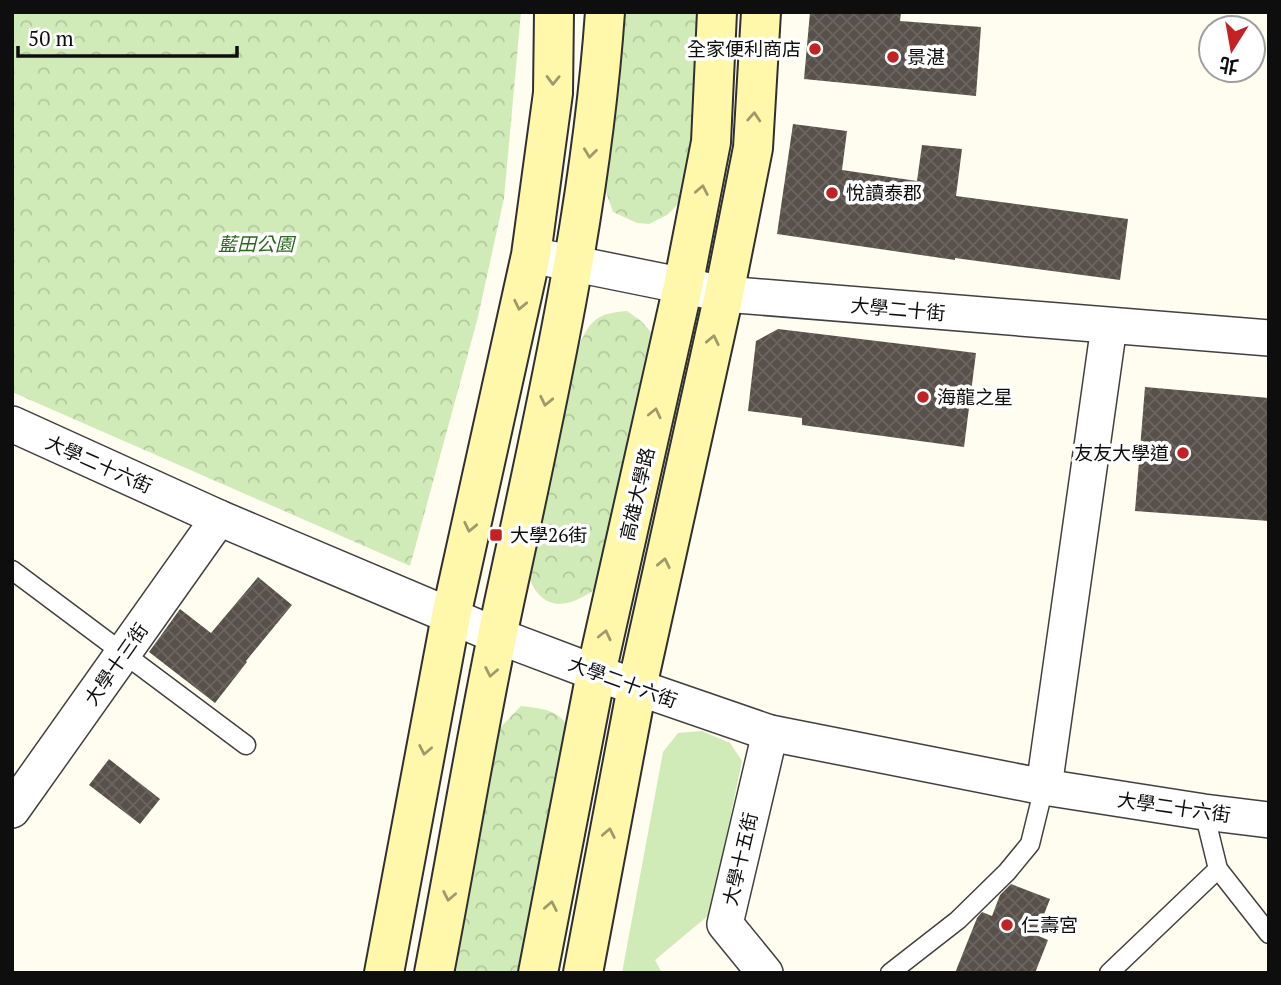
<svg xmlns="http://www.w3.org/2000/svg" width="1281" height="985" font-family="'PT Serif','Noto Sans TC',serif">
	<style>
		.grass { fill: #d1ebb8 }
		.park { fill: url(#park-crowns) }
		.building { fill: url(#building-cross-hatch) }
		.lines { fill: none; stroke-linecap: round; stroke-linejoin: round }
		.lane-casing { stroke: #414141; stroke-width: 21 }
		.street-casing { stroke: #414141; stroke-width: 38 }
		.secondary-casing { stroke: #303030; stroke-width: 42 }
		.lane { stroke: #fff; stroke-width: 18 }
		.street { stroke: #fff; stroke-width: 35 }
		.secondary { stroke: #fff8ab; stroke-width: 38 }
		.oneway { stroke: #9f9a6c }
		.poi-dot { fill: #c32225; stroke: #fff; stroke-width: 2.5 }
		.labels { text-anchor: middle; stroke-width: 7; stroke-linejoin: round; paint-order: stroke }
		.poi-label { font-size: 19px; fill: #0e0e0e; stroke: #fff; text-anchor: start }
		.park-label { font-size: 19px; font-style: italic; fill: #2a691c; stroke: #fff }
		.street-label { font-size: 19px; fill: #0e0e0e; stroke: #fff }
	</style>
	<defs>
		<pattern id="park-crowns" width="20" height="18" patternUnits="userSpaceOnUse" patternTransform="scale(1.75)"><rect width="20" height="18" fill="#d1ebb8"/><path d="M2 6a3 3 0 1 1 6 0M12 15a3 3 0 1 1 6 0" fill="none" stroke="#b2c89d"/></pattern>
		<pattern id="building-cross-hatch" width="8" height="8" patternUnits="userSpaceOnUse" patternTransform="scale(1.75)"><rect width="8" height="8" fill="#58504a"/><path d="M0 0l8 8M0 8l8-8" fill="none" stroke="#6b6560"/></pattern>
	</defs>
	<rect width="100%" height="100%" fill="#fffcf0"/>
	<path class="grass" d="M702,731L730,743L742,761L710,914L655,960L662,973H622L663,752L678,733Z"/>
	<g class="park">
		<path d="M12,12H521L504,198L478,317L410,566L12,392Z"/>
		<path d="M622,12H709L689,177L681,201L667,215L649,224L637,223L613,212L604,186Z"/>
		<path d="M627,311L641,321L651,332L649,365L596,589C569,607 544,614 529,578L576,353C588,324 593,313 627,311Z"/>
		<path d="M521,706C545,709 557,709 571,730L527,973H452L499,729Z"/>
	</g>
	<g class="building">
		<path d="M810,12H901L900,21L981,27L976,96L804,79Z"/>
		<path d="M793,124L847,131L842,170L917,181L922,145L962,149L956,196L1128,219L1120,280L955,258V260L777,234Z"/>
		<path d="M778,329L976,353L964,447L802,425V418L748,411L756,341Z"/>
		<path d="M1145,387L1269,398V521L1135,511Z"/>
		<path d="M258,577L292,605L246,661L247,662L215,703L149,652L180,609L211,633Z"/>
		<path d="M109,759L160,799L140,824L89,785Z"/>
		<path d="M1011,884L1050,899L1036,935L1048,940L1035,973H955L977,918L982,912L992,916L1000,895Z"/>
	</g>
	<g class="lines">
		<g class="lane-casing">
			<g id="lane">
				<path d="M12,570L246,745"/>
				<path d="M1204,812L1218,869L1269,934"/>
				<path d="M890,973L958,920L1007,872L1030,844L1044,787"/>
				<path d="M1109,973L1218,869"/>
			</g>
		</g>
		<g class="street-casing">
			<g id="street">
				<path d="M531,255L724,294L1269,338"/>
				<path d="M12,424L219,518L498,636L596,673L770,733L1044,787L1204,812L1269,820"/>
				<path d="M1044,787L1109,326"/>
				<path d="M12,810L219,518"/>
				<path d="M765,973L725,924L770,733"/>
			</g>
		</g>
		<g class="secondary-casing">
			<g id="secondary">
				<path d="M384,973L451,616L531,255L553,93L554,12"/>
				<path d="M434,973C458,849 478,725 504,603C546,407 591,212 605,12"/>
				<path d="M538,973L596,673L683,286L711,142L717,12"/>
				<path d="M583,973L637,687L724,294L753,148L761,12"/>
			</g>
		</g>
		<use href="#lane" class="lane"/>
		<use href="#street" class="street"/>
		<use href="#secondary" class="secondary"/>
	</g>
	<defs><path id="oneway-chevron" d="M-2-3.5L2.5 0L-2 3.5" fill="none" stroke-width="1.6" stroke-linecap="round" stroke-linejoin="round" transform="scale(1.75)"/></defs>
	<g class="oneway">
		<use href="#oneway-chevron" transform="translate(553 80) rotate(91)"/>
		<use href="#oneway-chevron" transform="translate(754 117) rotate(-86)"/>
		<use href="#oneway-chevron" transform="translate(590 153) rotate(97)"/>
		<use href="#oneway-chevron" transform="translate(702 190) rotate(-79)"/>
		<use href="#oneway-chevron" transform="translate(520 305) rotate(102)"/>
		<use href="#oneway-chevron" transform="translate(713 340) rotate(-78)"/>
		<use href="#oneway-chevron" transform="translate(546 401) rotate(102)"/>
		<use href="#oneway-chevron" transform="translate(655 413) rotate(-77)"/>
		<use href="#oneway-chevron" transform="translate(470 527) rotate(102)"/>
		<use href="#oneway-chevron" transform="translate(664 563) rotate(-78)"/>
		<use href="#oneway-chevron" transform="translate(605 635) rotate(-77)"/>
		<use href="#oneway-chevron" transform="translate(491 672) rotate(101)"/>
		<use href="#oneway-chevron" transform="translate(425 750) rotate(101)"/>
		<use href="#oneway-chevron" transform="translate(609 833) rotate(-79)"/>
		<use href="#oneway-chevron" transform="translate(449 896) rotate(101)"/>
		<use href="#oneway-chevron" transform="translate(551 906) rotate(-79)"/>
	</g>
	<g class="poi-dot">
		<circle cx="815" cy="49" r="7"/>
		<circle cx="893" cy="57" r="7"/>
		<circle cx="832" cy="193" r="7"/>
		<circle cx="923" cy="397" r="7"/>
		<circle cx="1183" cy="453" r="7"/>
		<rect x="489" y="528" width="14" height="14" rx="3.5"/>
		<circle cx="1007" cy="925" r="7"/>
	</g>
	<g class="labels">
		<g class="poi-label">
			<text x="801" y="56" text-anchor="end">全家便利商店</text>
			<text x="907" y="64">景湛</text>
			<text x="846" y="200">悅讀泰郡</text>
			<text x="937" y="404">海龍之星</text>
			<text x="1169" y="460" text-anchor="end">友友大學道</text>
			<text x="510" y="542">大學26街</text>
			<text x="1021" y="932">仁壽宮</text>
		</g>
		<g class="park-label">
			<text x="256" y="251">藍田公園</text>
		</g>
		<g class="street-label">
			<text transform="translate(898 309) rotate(5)" y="7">大學二十街</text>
			<text transform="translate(99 464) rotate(24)" y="7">大學二十六街</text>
			<text transform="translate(637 494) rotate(-77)" y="7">高雄大學路</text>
			<text transform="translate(116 664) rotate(-55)" y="7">大學十三街</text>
			<text transform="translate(623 682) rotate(20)" y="7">大學二十六街</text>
			<text transform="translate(1174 807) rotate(8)" y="7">大學二十六街</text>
			<text transform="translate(740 859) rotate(-77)" y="7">大學十五街</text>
		</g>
	</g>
	<rect width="1281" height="985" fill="none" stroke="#0e0e0e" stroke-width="28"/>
	<g transform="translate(1232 49) rotate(191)"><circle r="33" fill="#ffffff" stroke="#9f9f9f" stroke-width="2"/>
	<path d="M0-5L12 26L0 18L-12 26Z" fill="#c32225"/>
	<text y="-10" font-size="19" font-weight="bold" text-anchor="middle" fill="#0e0e0e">北</text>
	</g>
	<path d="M18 46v10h219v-10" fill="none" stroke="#0e0e0e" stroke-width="3.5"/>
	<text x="28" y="46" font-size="21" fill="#0e0e0e" stroke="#ffffff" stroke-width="5" paint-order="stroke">50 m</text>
</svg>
